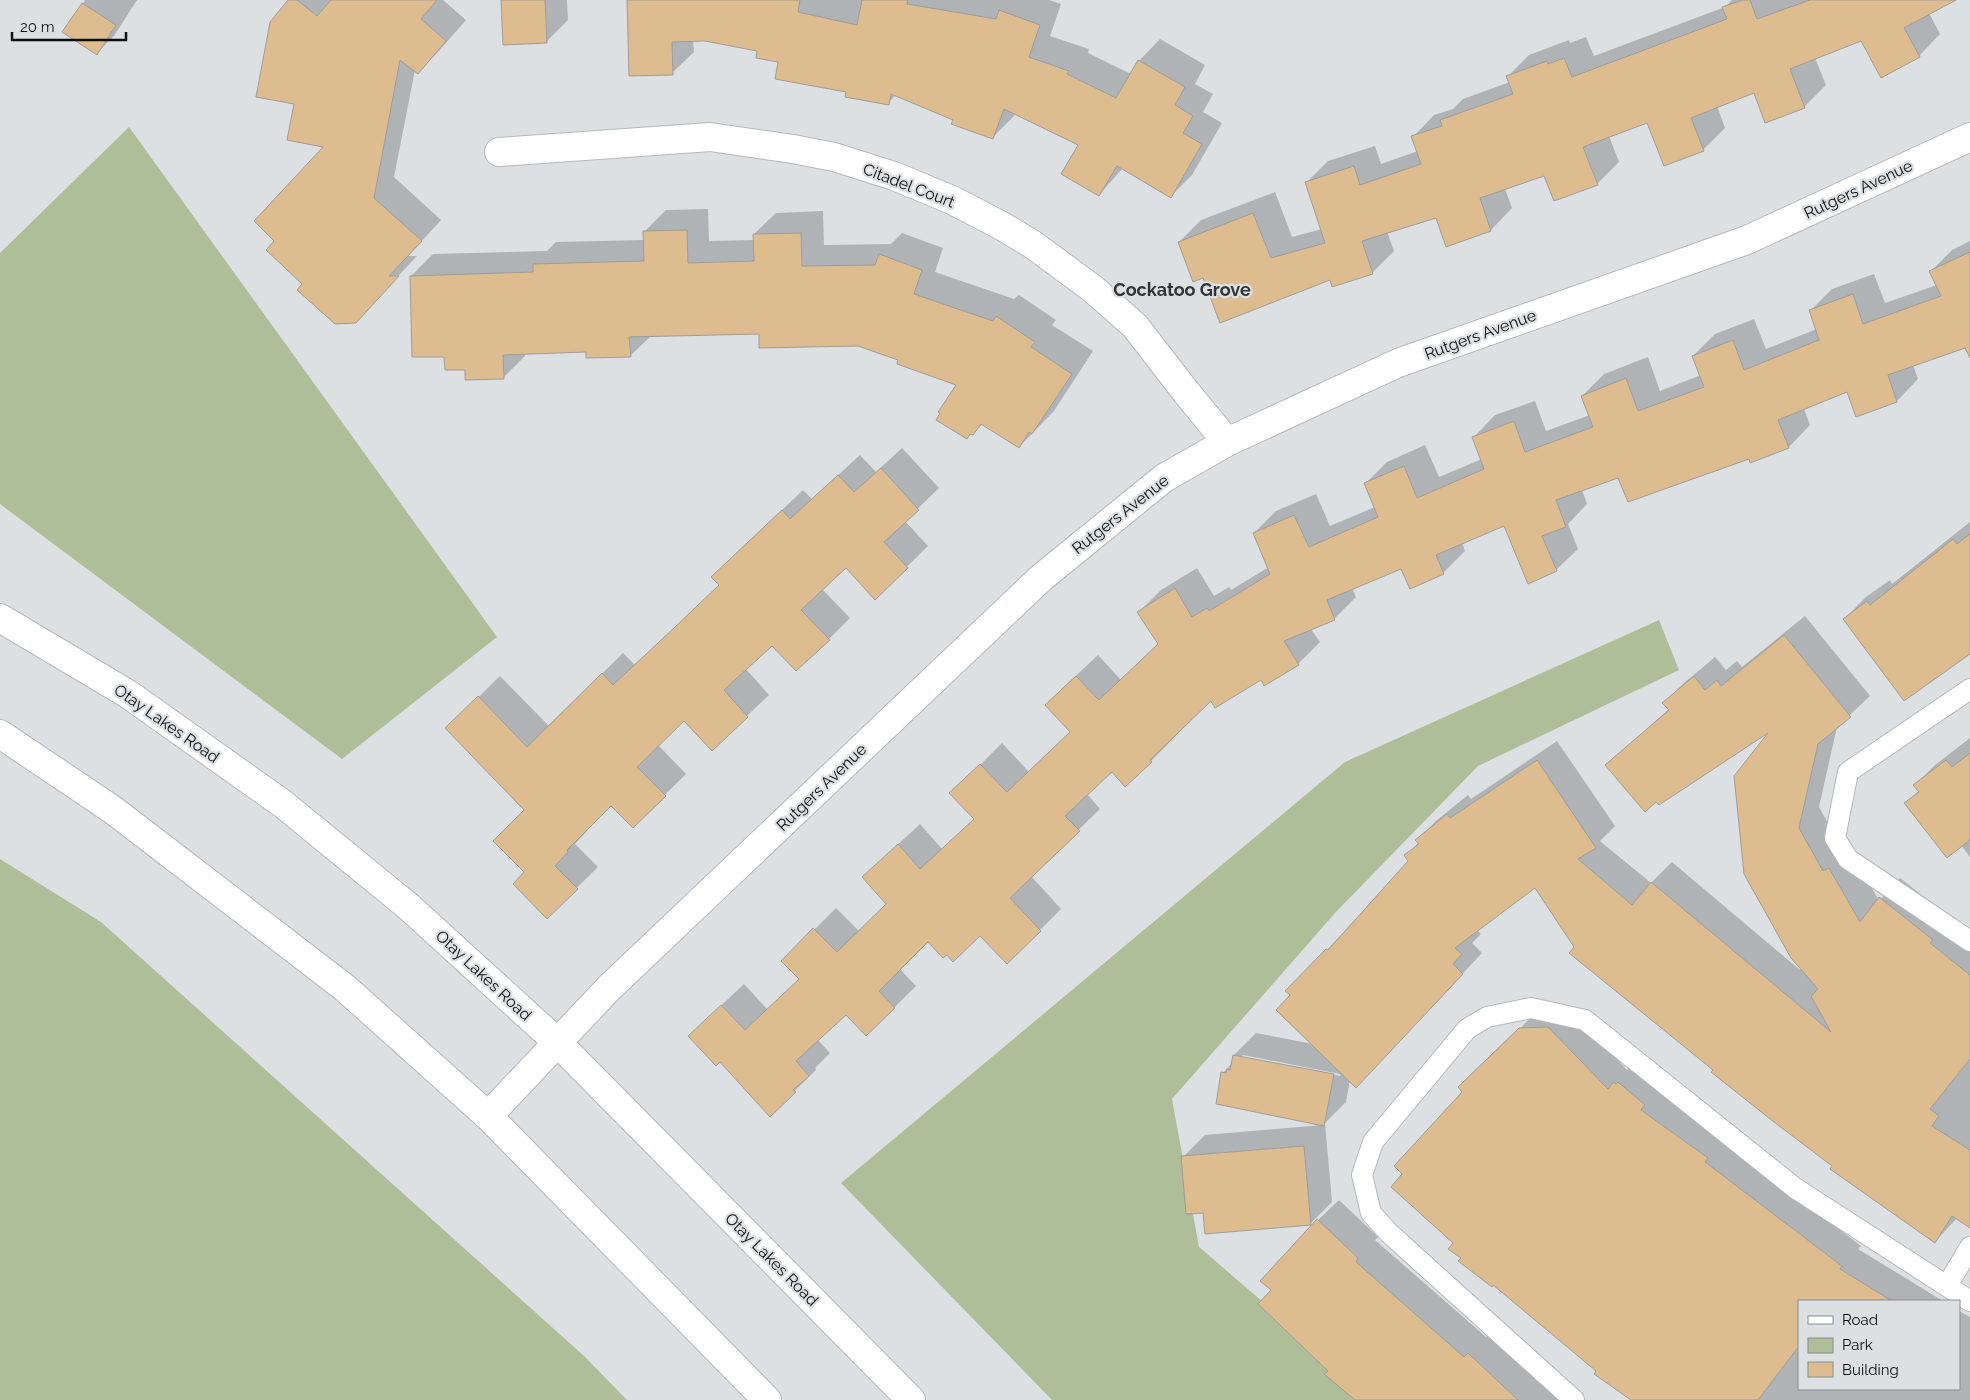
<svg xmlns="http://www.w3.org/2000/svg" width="1970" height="1400" font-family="Raleway,sans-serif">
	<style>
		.green { fill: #aebe98 }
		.shadow { fill: #0003; fill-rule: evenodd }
		.building { fill: #ddbc90; stroke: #9f9c99 }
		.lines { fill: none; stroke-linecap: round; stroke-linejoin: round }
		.lane-casing { stroke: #b4b8bb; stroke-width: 22 }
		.street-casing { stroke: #b4b8bb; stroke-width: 30 }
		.secondary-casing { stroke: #b4b8bb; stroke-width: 30 }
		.primary-casing { stroke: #b4b8bb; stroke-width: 30 }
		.lane { stroke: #fff; stroke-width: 20 }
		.street { stroke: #fff; stroke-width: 28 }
		.secondary { stroke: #fff; stroke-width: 28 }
		.primary { stroke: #fff; stroke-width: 28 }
		.labels { text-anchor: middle; stroke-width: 4.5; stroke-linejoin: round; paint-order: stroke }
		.street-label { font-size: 16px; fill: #0c0d0e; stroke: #dce0e3 }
		.neighbourhood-label { font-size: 18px; font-weight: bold; fill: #313336; stroke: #dce0e3 }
	</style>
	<rect width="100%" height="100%" fill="#dce0e3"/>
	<g class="green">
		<path d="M129,127L497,637L342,759L0,504V253Z"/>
		<path d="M1659,620L1679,670L1478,766L1335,913L1172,1099L1199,1247L1377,1400H1052L841,1183L1345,762Z"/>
		<path d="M0,859L101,922L584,1356L627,1400H0Z"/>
	</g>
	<g class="shadow">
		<path d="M85,0H137L114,36L97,53L64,32Z"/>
		<path d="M290,0H443L466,20L438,52L417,73L415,70L394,177L441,220L408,256H417L356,321L304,284L325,146L295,103Z"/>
		<path d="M504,0H567L568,20L546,42Z"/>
		<path d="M629,0H1049L1061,4L1050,36L1089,49L1088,53L1131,74L1139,61L1160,39L1205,65L1195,84L1213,94L1203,112L1222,123L1192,175L1171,196L1123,168L1099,195L1080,144L1015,113L1014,116L993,137L896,95L888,103L847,91L758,50L705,40H693L694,52L672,73Z"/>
		<path d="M1732,0H1954L1929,13L1940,34L1919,56L1861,40L1815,58L1826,85L1804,107L1755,92L1717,106L1725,128L1703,150L1648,121L1609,136L1619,162L1597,184L1545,174L1505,189L1512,208L1491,230L1447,245L1437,217L1387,232L1394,251L1372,273L1331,279L1203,276L1179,242L1201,220L1275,192L1292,237L1322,229L1306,183L1328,161L1375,146L1381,164L1418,151L1413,137L1434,115L1453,109L1463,99L1510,82L1508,76L1529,55L1569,40L1570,43L1586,37L1594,56L1725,7Z"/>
		<path d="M708,209L709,241L754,240V234L776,213L823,211L824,245L891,244L902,233L943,248L935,272L1014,299L1019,295L1056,320L1052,325L1093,351L1054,411L1019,447L983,424L967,438L958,384L900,359L858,344L760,333L651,336L630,356L587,351L525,353V356L503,378L466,369L446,356L411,276L433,254L547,251L556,242L644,240V232L666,210Z"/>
		<path d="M1970,241V345L1913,365L1918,379L1897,401L1857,415L1848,391L1804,409L1810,425L1789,447L1751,461L1750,458L1619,476L1582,490L1587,504L1568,524L1578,549L1556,570L1505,525L1462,543L1465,551L1444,572L1411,587L1402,567L1352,588L1356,597L1334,619L1311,629L1320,642L1298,664L1212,699L1171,738L1172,740L1151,761L1112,771L1087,794L1100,809L1031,876L1061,909L1040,930L980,934L947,953L928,940L899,968L916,986L867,1035L846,1014L818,1040L830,1053L815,1068L816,1070L770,1115L711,1015L744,984L768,1010L800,979L783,961L836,908L859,931L887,904L863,877L920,824L942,849L975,818L951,794L1002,743L1029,772L1071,731L1046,705L1068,683L1098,655L1121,680L1159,644L1139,612L1161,590L1197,568L1214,596L1229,587L1231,590L1269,567L1254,533L1276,511L1316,494L1330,526L1375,507L1365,484L1387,462L1425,445L1439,477L1482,459L1474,437L1495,415L1535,401L1546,431L1590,415L1582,396L1604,374L1648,357L1660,391L1701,375L1693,356L1715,334L1754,319L1766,349L1817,329L1810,311L1832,289L1874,274L1885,303L1937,285L1931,271L1952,250Z"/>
		<path d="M902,448L939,488L905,521L928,546L875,598L846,566L822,589L850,618L829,639L773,644L746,669L769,695L712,749L684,719L658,745L686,774L633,826L611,804L587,828L588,830L575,844L598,867L547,917L526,872V810L447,728L500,676L549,726L623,653L635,665L697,607L720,585L734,556L803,490L812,499L860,455L876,472Z"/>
		<path d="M1970,522V655L1844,619L1866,597L1890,580L1892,584Z"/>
		<path d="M1805,616L1870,696L1837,727L1819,807L1844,852L1850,848L1879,901L1900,878L1952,919L1970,939V1222L1957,1218L1935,1242L1834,1166L1715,1070L1576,947L1535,886L1477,930L1481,934L1472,943L1482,953L1376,1066L1350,1080L1346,1102L1325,1123L1332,1202L1310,1224L1205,1211L1183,1157L1205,1135L1322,1125L1223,1073L1233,1062L1234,1055L1256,1033L1313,1044L1292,995L1327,950L1410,861L1406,856L1419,842L1417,840L1437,820L1468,795L1471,799L1557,741L1615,826L1600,841L1651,883L1672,862L1800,970L1772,729L1607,765L1669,709L1664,703L1684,683L1715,657L1726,670L1737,661L1742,667ZM1243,1055L1340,1074V1076L1241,1057Z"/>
		<path d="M1970,738V857L1961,845L1906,803L1919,790L1915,785L1935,765Z"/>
		<path d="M1568,1008L1627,1070L1633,1063L1724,1142L1861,1246L1858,1249L1943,1301H1799V1389H1959V1311L1970,1317V1400H1633L1463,1258L1454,1243L1464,1092L1479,1068L1540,1009Z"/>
		<path d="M1339,1200L1378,1237L1375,1240L1486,1337L1490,1333L1562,1400H1364L1329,1371L1273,1290L1318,1220Z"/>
	</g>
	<g class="building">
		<path d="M288,0H297L317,16L331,0H437L421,19L446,41L418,74L400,60L374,198L422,241L389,276H399L356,323L335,324L297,290L302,284L266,250L274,241L254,221L323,147L287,140L294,104L256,97L270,22Z"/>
		<path d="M501,0H545L547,43L503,45Z"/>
		<path d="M627,0H800L798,12L857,25L862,0H908L907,4L996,19L999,10L1040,25L1029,57L1069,71L1067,74L1116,98L1138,60L1185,87L1175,105L1193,116L1183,133L1202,144L1171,198L1117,166L1099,196L1061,174L1078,145L1004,109L993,139L951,124L953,120L891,94L889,105L845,97L846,92L775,79L778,62L756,58L757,51L705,41L672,42L673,75L629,76Z"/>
		<path d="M1743,0H1750L1757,19L1810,0H1956L1904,28L1920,57L1881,78L1861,41L1790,69L1805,108L1765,123L1754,93L1691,118L1704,151L1664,166L1647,123L1583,147L1598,185L1554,201L1544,176L1480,198L1491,231L1446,247L1436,218L1362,241L1373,274L1332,287L1330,280L1220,323L1203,278L1193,282L1178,242L1253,213L1271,258L1325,243L1305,182L1354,166L1360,185L1421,164L1411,136L1442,126L1440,120L1513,94L1506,76L1547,61L1548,64L1564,58L1572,77L1727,19L1722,7Z"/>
		<path d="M82,3L116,25L97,55L62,32Z"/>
		<path d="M687,230L688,263L754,261L753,234L801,233L802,266L875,265L879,254L922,270L914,294L993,321L996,316L1035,342L1031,347L1072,374L1032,434L1029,432L1019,448L981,424L973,435L970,434L967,439L936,420L940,413L938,412L956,385L897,364L898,360L858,346L759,348V334L629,337L631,357L586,358V352L503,355L504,379L465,380V370H445L444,357H412L410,276L533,272V264L644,261L643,231Z"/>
		<path d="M1970,252V358L1965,348L1888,375L1897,402L1856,417L1847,392L1778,420L1789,448L1750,463L1749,459L1628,502L1618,478L1556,500L1566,527L1542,536L1557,571L1528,584L1504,526L1436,555L1444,574L1410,589L1401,569L1327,600L1335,620L1284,641L1299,665L1264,686L1261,680L1215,708L1211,701L1150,760L1152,762L1125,787L1112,772L1065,816L1080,831L1010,898L1041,931L1007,964L980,936L953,962L947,955L943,958L928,942L879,991L895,1008L866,1036L846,1015L796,1061L809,1076L793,1090L796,1092L770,1117L720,1062L716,1066L688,1036L721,1005L745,1030L799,979L781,961L813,928L837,952L886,904L862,877L898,844L920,869L974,819L949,793L980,764L1007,792L1070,732L1045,705L1076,676L1099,700L1158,644L1137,612L1175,588L1192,617L1207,608L1209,611L1270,574L1253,533L1294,515L1309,547L1378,517L1364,483L1404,466L1417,498L1484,469L1472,437L1514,421L1525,452L1593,427L1581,396L1626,378L1638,411L1704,387L1692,356L1733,340L1744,370L1819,340L1809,310L1853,294L1863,324L1941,296L1929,271Z"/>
		<path d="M881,468L919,510L884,542L908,568L875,600L846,568L801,610L830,640L796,671L772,646L724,690L748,717L712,751L684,721L637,767L666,796L633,828L611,806L567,850L568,852L555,866L578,889L547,919L513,884L524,872L493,841L524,810L445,728L478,696L527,747L602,673L613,685L674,628L719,585L711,577L782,510L790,519L838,475L854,492Z"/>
		<path d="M1970,534V654L1904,701L1843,619L1867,601L1870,605L1953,539L1957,544Z"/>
		<path d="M1784,635L1851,717L1818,744L1799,828L1823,871L1829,868L1860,922L1879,897L1933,940L1930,943L1970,975V1059L1930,1109L1939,1116L1932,1126L1970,1150V1228L1952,1216L1935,1243L1830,1169L1832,1166L1774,1122L1711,1072L1713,1070L1569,953L1574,947L1535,888L1455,948L1462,954L1453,964L1463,974L1356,1088L1276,1010L1290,995L1285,991L1326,949L1328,950L1408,861L1404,855L1419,844L1415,840L1447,814L1450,818L1537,760L1596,848L1578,859L1632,905L1651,882L1831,1032L1811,996L1818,989L1791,958L1744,874L1734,776L1768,733L1659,805L1656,802L1645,812L1605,765L1669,710L1662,703L1694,676L1705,690L1717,680L1721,686Z"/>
		<path d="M1970,753V840L1947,858L1904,803L1919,792L1913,785L1946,760L1952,767Z"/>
		<path d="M1548,1027L1608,1089L1613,1082L1616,1084L1618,1082L1645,1105L1641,1110L1708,1158L1705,1162L1842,1266L1840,1269L1892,1301H1799V1346L1758,1400H1631L1594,1374L1596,1371L1493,1285L1492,1287L1458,1261L1461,1258L1448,1249L1453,1243L1391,1187L1402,1174L1394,1166L1462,1092L1458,1087L1519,1028Z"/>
		<path d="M1233,1055L1334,1074L1324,1126L1216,1104L1221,1072L1226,1073L1227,1069L1230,1070Z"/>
		<path d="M1304,1146L1311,1225L1205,1234L1203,1213L1186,1214L1181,1156Z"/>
		<path d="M1317,1219L1358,1258L1356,1262L1464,1357L1468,1353L1518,1400H1355L1324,1374L1328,1371L1258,1304L1271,1290L1260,1281Z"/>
	</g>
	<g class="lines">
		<g class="lane-casing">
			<g id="lane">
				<path d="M1970,689L1848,772L1835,838L1848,859L1970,941"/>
				<path d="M1947,1286L1970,1247"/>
				<path d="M1574,1400L1389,1233L1371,1213L1362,1175L1373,1142L1467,1029L1487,1017L1531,1008L1585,1020L1795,1188L1970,1301"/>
			</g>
		</g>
		<g class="street-casing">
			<path id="street" d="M499,152L710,137L793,149L834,157L894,176L952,200L1002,226L1032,244L1093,289L1135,326L1186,392L1227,442"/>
		</g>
		<g class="secondary-casing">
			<path id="secondary" d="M488,1116L609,988L1041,578L1164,478L1227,442L1398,363L1747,240L1970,137"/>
		</g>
		<g class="primary-casing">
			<g id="primary">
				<path d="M0,618L128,694L283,804L409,907L557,1042L911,1400"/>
				<path d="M0,734L113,810L345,988L488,1116L767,1400"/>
			</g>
		</g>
		<use href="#lane" class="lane"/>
		<use href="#street" class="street"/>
		<use href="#secondary" class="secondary"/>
		<use href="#primary" class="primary"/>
	</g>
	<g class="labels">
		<g class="street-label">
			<text transform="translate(909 185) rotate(21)" y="6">Citadel Court</text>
			<text transform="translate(1858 189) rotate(-25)" y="6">Rutgers Avenue</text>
			<text transform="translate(1480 334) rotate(-20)" y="6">Rutgers Avenue</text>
			<text transform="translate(1120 514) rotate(-38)" y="6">Rutgers Avenue</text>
			<text transform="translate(167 723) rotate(35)" y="6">Otay Lakes Road</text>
			<text transform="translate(821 787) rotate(-44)" y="6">Rutgers Avenue</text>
			<text transform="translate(484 975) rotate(43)" y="6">Otay Lakes Road</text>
			<text transform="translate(772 1259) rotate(45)" y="6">Otay Lakes Road</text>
		</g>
		<g class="neighbourhood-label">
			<text x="1182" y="296">Cockatoo Grove</text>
		</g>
	</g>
	<rect x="1798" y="1300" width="162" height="90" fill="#dce0e3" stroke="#898c8e"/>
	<rect x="1808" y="1316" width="25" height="8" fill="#ffffff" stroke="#898c8e"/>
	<text x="1842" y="1325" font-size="15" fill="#0c0d0e">Road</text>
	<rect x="1808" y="1338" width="25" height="15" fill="#aebe98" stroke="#898c8e"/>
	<text x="1842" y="1350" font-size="15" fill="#0c0d0e">Park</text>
	<rect x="1808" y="1362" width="25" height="15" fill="#ddbc90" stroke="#898c8e"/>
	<text x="1842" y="1375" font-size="15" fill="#0c0d0e">Building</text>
	<path d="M12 32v8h114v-8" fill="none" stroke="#0c0d0e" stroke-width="2.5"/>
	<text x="20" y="32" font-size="15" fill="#0c0d0e" stroke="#dce0e3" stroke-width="4" paint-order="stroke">20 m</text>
</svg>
